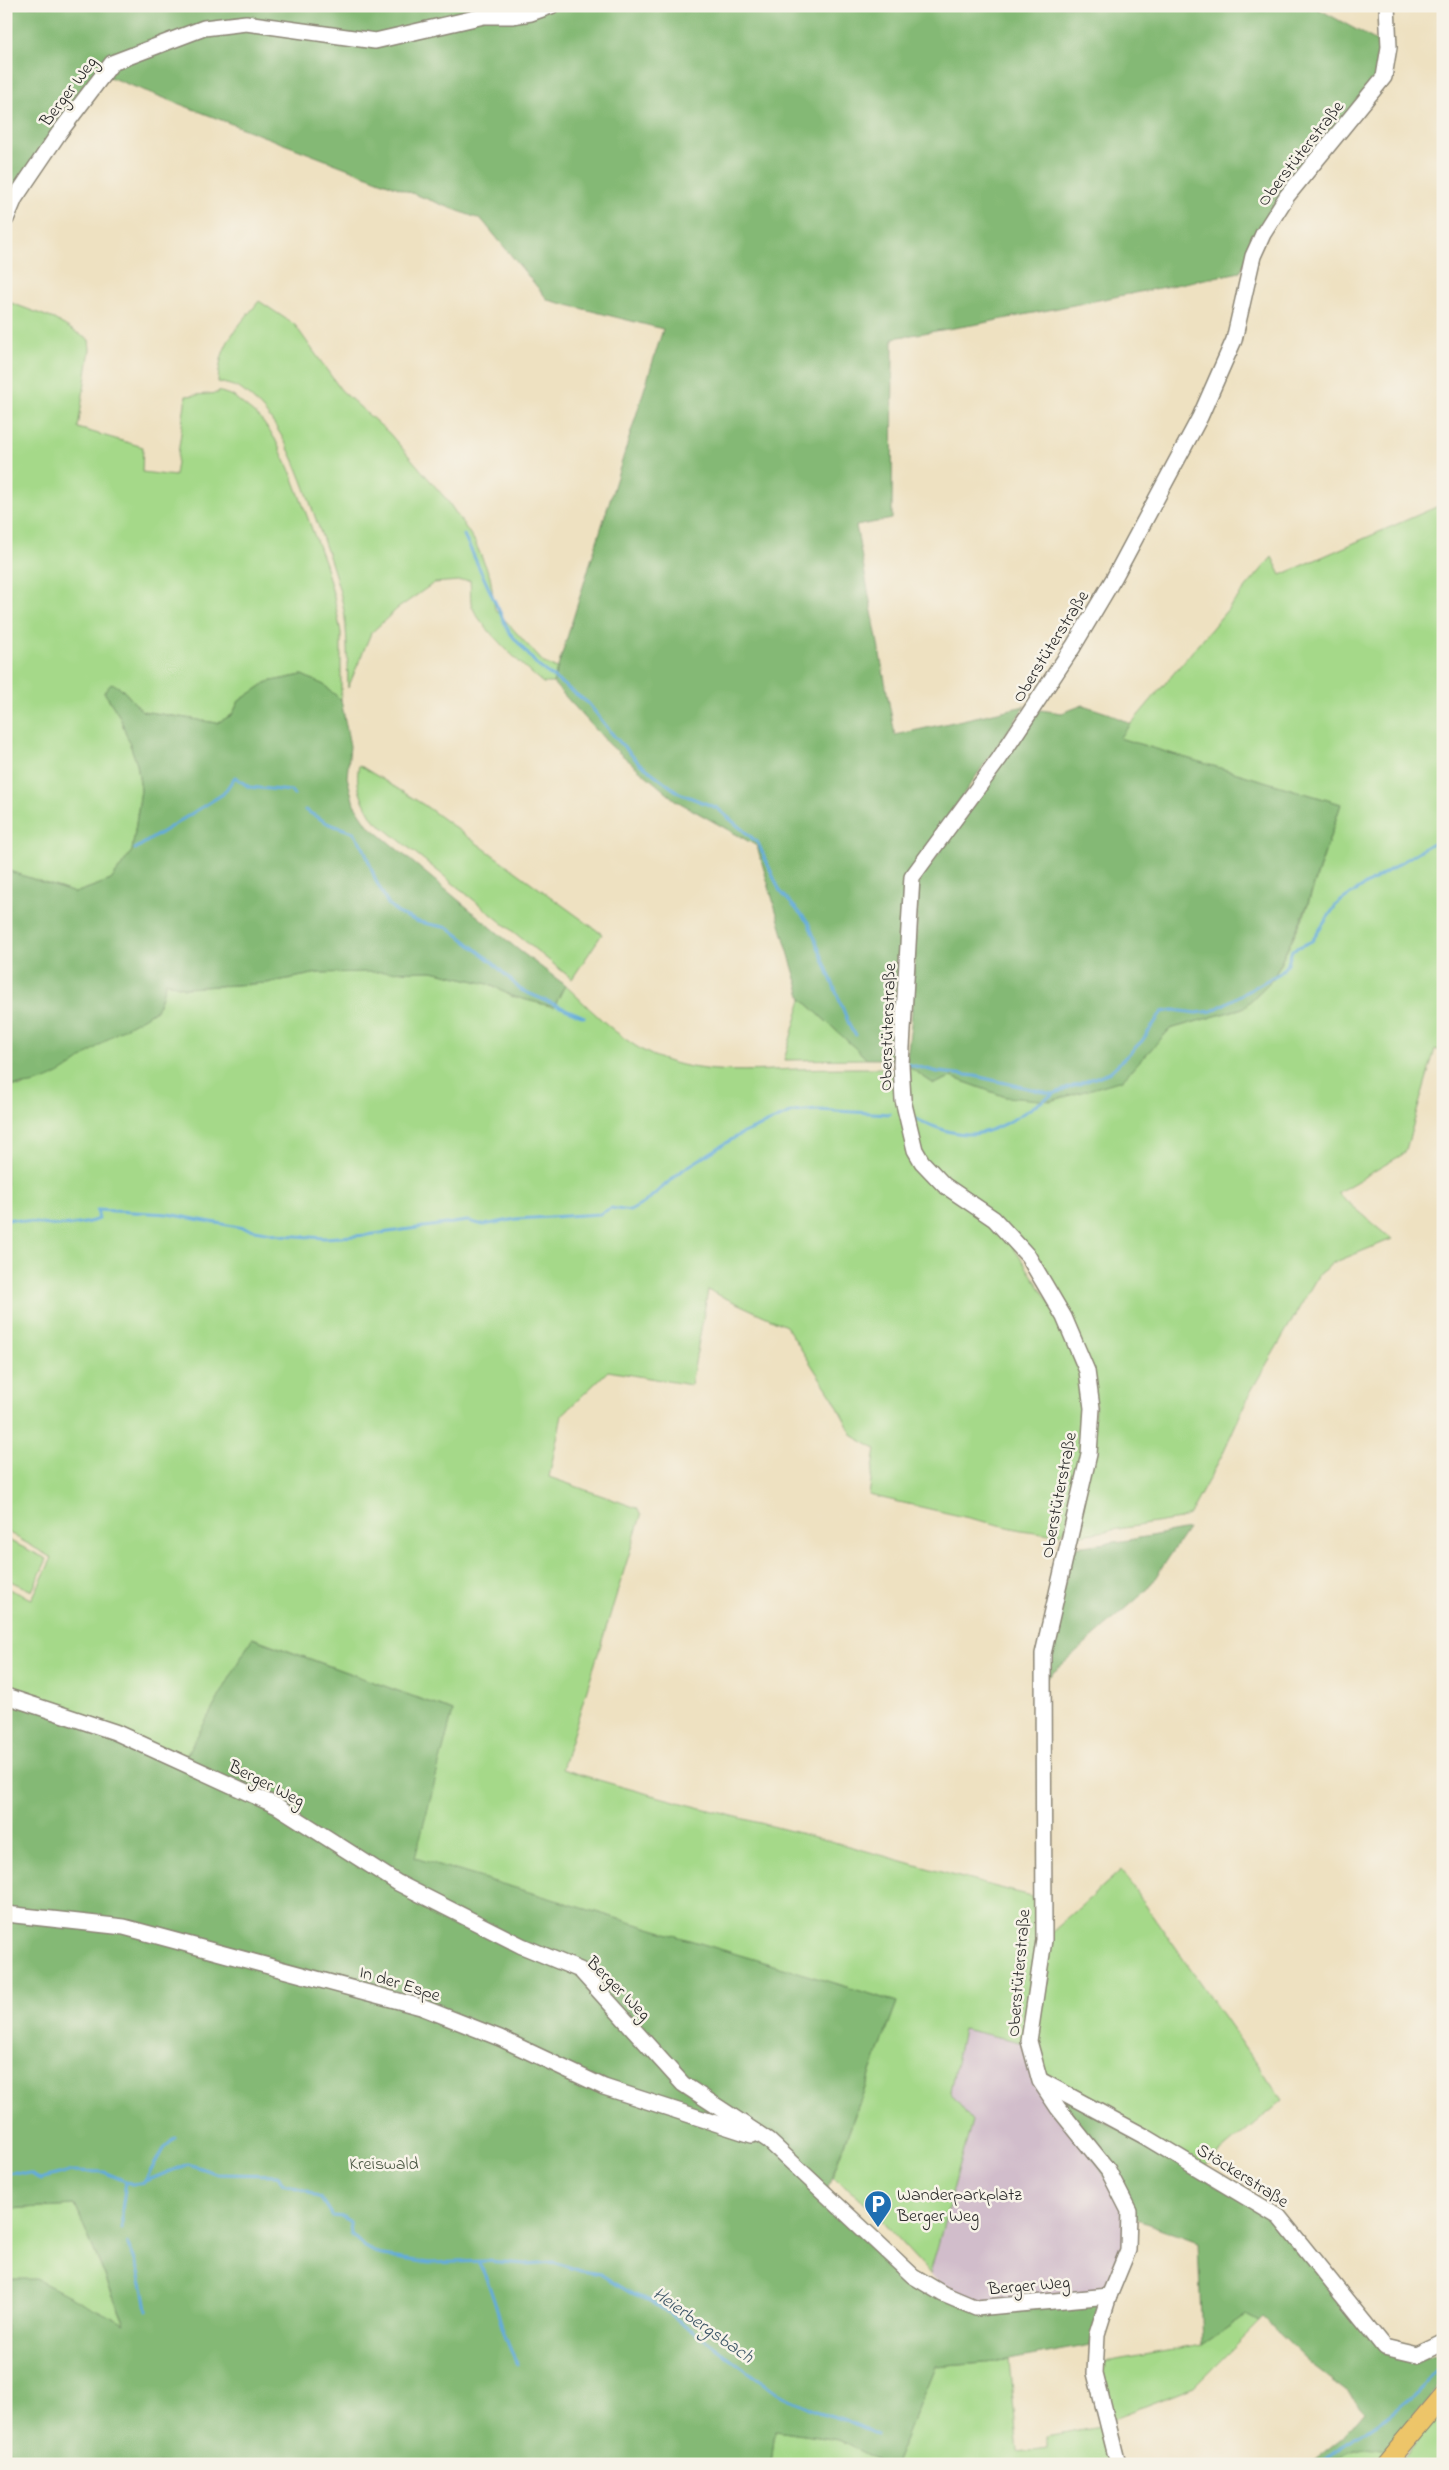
<svg xmlns="http://www.w3.org/2000/svg" width="1449" height="2470" font-family="'Indie Flower',sans-serif">
	<style>
		.industrial { fill: #d1bdcb }
		.green { fill: #a5d989; stroke: #68825a }
		.forest { fill: #84b975; stroke: #587250 }
		.lines { fill: none; stroke-linecap: round; stroke-linejoin: round }
		.stream { stroke: #64acdb; stroke-width: 3 }
		.minor-casing { stroke: #8c8676; stroke-width: 18 }
		.major-casing { stroke: #8c8676; stroke-width: 21 }
		.minor { stroke: #fff; stroke-width: 15 }
		.major { stroke: #edc569; stroke-width: 19 }
		.labels { text-anchor: middle; stroke-width: 5; stroke-linejoin: round; paint-order: stroke }
		.street-label { font-size: 18px; fill: #2b2b2b; stroke: #f7f3e8 }
		.park-label { font-size: 18px; fill: #4a5642; stroke: #f7f3e8 }
		.poi-label { font-size: 18px; fill: #2b2b2b; stroke: #f7f3e8; text-anchor: start }
		.water-label { font-size: 19px; font-style: italic; fill: #3f5869; stroke: #f7f3e8 }
	</style>
	<rect width="100%" height="100%" fill="#f7f3e8"/>
	<filter id="ink" filterUnits="userSpaceOnUse"><feTurbulence type="fractalNoise" baseFrequency=".02" numOctaves="2"/><feDisplacementMap in="SourceGraphic" scale="10" xChannelSelector="R" yChannelSelector="G"/><feConvolveMatrix kernelMatrix="1 2 1 2 8 2 1 2 1" color-interpolation-filters="sRGB"/></filter>
	<filter id="wash" filterUnits="userSpaceOnUse"><feTurbulence type="fractalNoise" baseFrequency=".0096" numOctaves="4" result="noise"/><feDisplacementMap in="SourceGraphic" scale="20" xChannelSelector="R" yChannelSelector="G"/><feGaussianBlur stdDeviation="1.12" result="paint"/><feColorMatrix in="noise" values="0 0 0 0 0 0 0 0 0 0 0 0 0 0 0 0 0 1.4 0 .05"/><feComposite in="paint" operator="in"/></filter>
	<g filter="url(#wash)">
		<rect width="100%" height="100%" fill="#eee1c1"/>
		<path class="industrial" d="M963,2029L1025,2043L1105,2171L1124,2210L1125,2248L1105,2293L976,2302L956,2295L930,2274L972,2121L950,2092Z"/>
		<g class="green">
			<path d="M6,301L54,319L89,340L90,349L78,428L143,447L142,472L175,476L186,396L218,393V391L233,396L260,418L275,439L291,473L325,564L334,597L341,633V700L324,685L302,675L267,682L239,701L232,715L217,723L142,711L122,689L104,692L120,717L137,764L141,790L132,851L111,880L75,893L6,870Z"/>
			<path d="M259,301L295,325L341,390L389,433L447,500L474,540L490,576L495,609L544,663L557,668L553,683H543C526,669 476,624 471,603C470,596 471,587 470,580L434,583L397,609L371,633L348,688C347,660 348,632 343,605C337,577 327,551 318,525C301,478 285,422 243,391C237,386 226,384 218,382C220,341 236,330 259,301Z"/>
			<path d="M1443,504V1052L1435,1049L1405,1153L1337,1193L1392,1239L1333,1263L1319,1274L1251,1391L1221,1457L1190,1514L1180,1519L1075,1536L1096,1403L1026,1246L944,1180L924,1159L914,1132L906,1065L934,1084L951,1077L1006,1097L1122,1080L1170,1029L1243,1008L1273,979L1305,913L1341,804L1119,738L1272,557L1281,575Z"/>
			<path d="M359,765L424,805L602,934L572,979L373,819C363,802 354,786 359,765Z"/>
			<path d="M365,971H432L492,985L511,996L554,1007L565,985C587,1006 608,1028 634,1045C681,1077 743,1071 797,1069C826,1068 855,1068 884,1068L896,1071L913,1153L1004,1233L1056,1312L1084,1383L1086,1443L1065,1530L1058,1535L1021,1530L869,1495L876,1449L853,1436L833,1398L786,1326L708,1290L691,1385L608,1371L562,1415L549,1477L637,1508L641,1516L562,1769C642,1794 722,1813 803,1834C882,1854 960,1879 1040,1898V1937L1025,2043L963,2029L950,2092L972,2121L930,2274L862,2200L832,2177L897,2002L414,1858L453,1711L253,1638L185,1758L6,1683V1588L32,1599L52,1558L6,1531V1085L21,1087L156,1010L166,982L185,988L220,986L267,983L318,973Z"/>
			<path d="M802,999L867,1059L784,1060Z"/>
			<path d="M6,1539L47,1559L32,1591L6,1579Z"/>
			<path d="M1121,1870L1282,2100L1202,2168L1044,2079L1035,2042L1050,1934Z"/>
			<path d="M75,2205L125,2325L36,2280L6,2279V2209Z"/>
			<path d="M1246,2315L1259,2322L1194,2387L1112,2419L1099,2363L1202,2345Z"/>
			<path d="M1009,2360L1018,2452L1047,2448V2436L1105,2425L1114,2464H895L935,2366Z"/>
			<path d="M1443,2409V2464H1397Z"/>
			<path d="M775,2431L839,2440L885,2464H771Z"/>
			<path d="M1368,2446L1386,2450L1374,2464H1332L1343,2452Z"/>
		</g>
		<g class="forest">
			<path d="M6,6H1313L1384,45L1381,75L1258,234L1240,272L978,324L893,338L892,519L856,526L895,735L1025,706L907,875L897,1059H867L802,999L757,846L675,800L610,745L553,683L663,329L548,300L482,220L104,75L6,214Z"/>
			<path d="M302,675L324,685L341,700L350,746L347,777L354,804L368,825L516,948L565,985L554,1007L511,996L492,985L432,971L318,973L267,983L185,988L166,982C163,990 161,1005 155,1010C144,1019 129,1025 118,1032C81,1056 54,1090 6,1085V870L75,893L111,880L132,851L141,790L137,764L120,717L104,692L112,683L122,689L142,711L217,723L232,715L239,701L267,682Z"/>
			<path d="M1083,705L1110,714L1131,724L1119,738L1341,804L1305,911L1273,979L1243,1008L1170,1029L1122,1080L1051,1101L1006,1097L951,1077L934,1084L906,1065L911,1025L919,881L1040,710L1062,713Z"/>
			<path d="M1188,1529L1147,1590L1047,1678V1653L1074,1547L1123,1541Z"/>
			<path d="M252,1638L453,1711L415,1858L897,2002L827,2189L912,2279L976,2311L1103,2299L1090,2345L1009,2360L935,2366L895,2464H885L839,2440L775,2431L771,2464H6V2279H36L125,2324L75,2205L6,2209V1691L181,1765Z"/>
			<path d="M1048,2088L1277,2219L1384,2349L1420,2357L1443,2353V2381L1386,2450C1362,2445 1349,2446 1332,2464H1309L1343,2437L1365,2411L1347,2391L1310,2363L1263,2318L1259,2322L1246,2315L1202,2345L1198,2242L1132,2218Z"/>
		</g>
		<g class="lines">
			<g class="stream">
				<path d="M464,535L509,632L538,666L588,703L614,736L639,763L679,793L717,808L758,843L780,891L808,922L851,1029L856,1035"/>
				<path d="M305,810L329,824L353,832L363,846L376,881L388,904L398,913L419,922L449,928L491,961L521,990L584,1017"/>
				<path d="M135,849L223,794L235,777L249,787L291,791L294,795"/>
				<path d="M907,1064L938,1072L975,1076L1053,1094L1110,1072L1142,1041L1162,1012L1174,1010L1196,1013L1212,1011L1280,973L1288,963L1292,950L1312,941L1336,905L1345,898L1429,845L1443,840"/>
				<path d="M914,1118C931,1126 950,1134 969,1134C995,1135 1031,1108 1052,1095"/>
				<path d="M6,1220L12,1219C43,1225 69,1230 99,1219L97,1210L168,1214L282,1235L325,1238L367,1235L467,1221L484,1225L516,1219L600,1214L611,1208L630,1211L644,1203L684,1169L739,1135L793,1112L818,1110L890,1114"/>
				<path d="M6,2173L15,2172L30,2174L40,2179L70,2171L104,2172L132,2184L141,2183L188,2164L218,2174L278,2175L283,2184L307,2191L321,2199L332,2216L343,2217L350,2222L351,2234L364,2247L383,2256L429,2263L487,2261L526,2264L554,2262L581,2271L600,2274L634,2295L652,2301L779,2394L818,2412L846,2420L878,2435"/>
				<path d="M145,2181L163,2149L175,2138"/>
				<path d="M122,2229V2210L126,2181"/>
				<path d="M127,2243C139,2265 144,2286 147,2311"/>
				<path d="M479,2263C497,2295 499,2333 518,2364"/>
				<path d="M1321,2464C1334,2448 1351,2441 1368,2430C1398,2410 1419,2392 1443,2364"/>
			</g>
		</g>
	</g>
	<g filter="url(#ink)">
		<g class="lines">
			<g class="minor-casing">
				<g id="minor">
					<path d="M6,219L15,198L59,133L112,63L204,28L246,23L375,41L484,16H512L531,13L551,6"/>
					<path d="M6,1696L115,1732L277,1806L398,1883L522,1946L580,1970L683,2084L768,2140L913,2276L943,2294L976,2308L1109,2296"/>
					<path d="M6,1914L124,1927L421,2007L500,2038L604,2087L752,2135"/>
					<path d="M1042,2081L1144,2136L1279,2217L1384,2347L1418,2355L1443,2343"/>
					<path d="M1118,2464L1095,2373L1097,2334L1109,2296L1128,2250L1129,2211L1108,2170L1058,2108L1040,2081L1029,2041L1044,1940L1043,1654L1089,1454L1092,1408L1087,1371L1064,1317L1028,1256L994,1219L944,1185L922,1162L915,1150L903,1100L901,1064L912,877L999,759L1073,647L1114,578L1200,417L1234,340L1253,256L1263,234L1287,196L1384,77L1389,47L1387,6"/>
				</g>
			</g>
			<g class="major-casing">
				<path id="major" d="M1386,2464L1443,2396"/>
			</g>
			<use href="#minor" class="minor"/>
			<use href="#major" class="major"/>
		</g>
	</g>
	<defs>
		<g id="parking-pin" transform="scale(1.4375)"><path d="M0 17L-7.5 6A9.5 9.5 0 1 1 7.5 6Z" fill="#1f6fb2" stroke="#f7f3e8"/><path d="M-3.5-5.5H1a3.5 3.5 0 0 1 0 7H-1V5.5H-3.5ZM-1-3.4V-.6H.8a1.4 1.4 0 0 0 0-2.8Z" fill="#fff"/></g>
	</defs>
	<g fill-rule="evenodd">
		<use href="#parking-pin" x="878" y="2204"/>
	</g>
	<g class="labels">
		<g class="street-label">
			<text transform="translate(68 91) rotate(-53)" y="6">Berger Weg</text>
			<text transform="translate(1300 153) rotate(-52)" y="6">Oberstüterstraße</text>
			<text transform="translate(1050 646) rotate(-58)" y="6">Oberstüterstraße</text>
			<text transform="translate(887 1027) rotate(-88)" y="6">Oberstüterstraße</text>
			<text transform="translate(1058 1495) rotate(-79)" y="6">Oberstüterstraße</text>
			<text transform="translate(267 1783) rotate(27)" y="6">Berger Weg</text>
			<text transform="translate(1018 1973) rotate(-85)" y="6">Oberstüterstraße</text>
			<text transform="translate(400 1983) rotate(17)" y="6">In der Espe</text>
			<text transform="translate(619 1988) rotate(45)" y="6">Berger Weg</text>
			<text transform="translate(1243 2175) rotate(32)" y="6">Stöckerstraße</text>
			<text transform="translate(1029 2285) rotate(-5)" y="6">Berger Weg</text>
		</g>
		<g class="park-label">
			<text x="384" y="2169">Kreiswald</text>
		</g>
		<g class="poi-label">
			<text x="897" y="2200">Wanderparkplatz<tspan x="897" dy="21">Berger Weg</tspan></text>
		</g>
		<g class="water-label">
			<text transform="translate(704 2324) rotate(35)" y="7">Heierbergsbach</text>
		</g>
	</g>
	<rect width="1449" height="2470" fill="none" stroke="#f7f3e8" stroke-width="25"/>
</svg>
